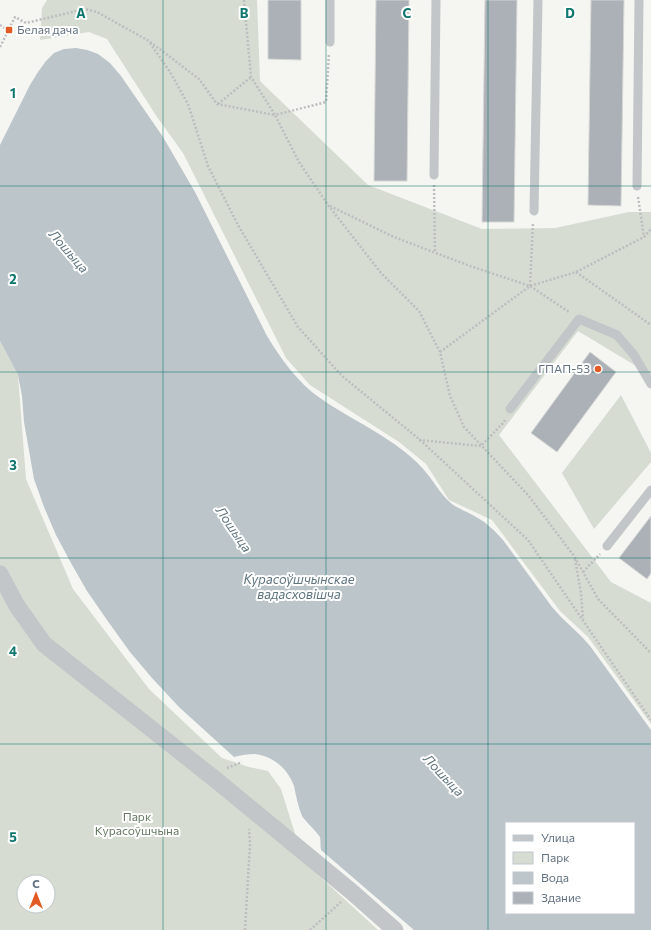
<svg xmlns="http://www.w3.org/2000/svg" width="651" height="930" font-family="Commissioner,sans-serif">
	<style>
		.green { fill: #d6dcd2; fill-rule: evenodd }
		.water { fill: #bbc5ca; fill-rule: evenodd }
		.building { fill: #abb1b7; stroke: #d6d6d4 }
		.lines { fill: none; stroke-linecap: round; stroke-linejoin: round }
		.path { stroke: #bcbec0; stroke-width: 2.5; stroke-dasharray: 2 2; stroke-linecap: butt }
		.lane { stroke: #c2c6c9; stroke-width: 9 }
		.street { stroke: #c2c6c9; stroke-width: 17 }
		.grid { fill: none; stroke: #0f766e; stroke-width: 1; stroke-opacity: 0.55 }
		.poi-dot { fill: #e25b24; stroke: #fff; stroke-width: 1.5 }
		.labels { text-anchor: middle; stroke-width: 4; stroke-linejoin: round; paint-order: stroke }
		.poi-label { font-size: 12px; fill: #647382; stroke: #fff; text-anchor: start }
		.park-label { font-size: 12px; fill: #667a63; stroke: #fff }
		.water-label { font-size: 13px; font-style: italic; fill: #5f757f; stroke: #fff }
		.grid-label { font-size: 13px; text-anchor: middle; font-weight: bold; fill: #0f766e; stroke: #fff; stroke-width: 4; stroke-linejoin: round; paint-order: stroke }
	</style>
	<rect width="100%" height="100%" fill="#f5f5f1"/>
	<g class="green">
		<path d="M47,0H257L260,81L368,185L482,229L555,228L629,212H651V375L578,331L499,435L611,582L651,603V724L588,637L560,611L492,520L449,500L426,464L399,442L310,385L286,358L183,153L157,117L107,39L89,32L40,40L42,8Z"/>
		<path d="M0,341L18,375L26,479L73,589L149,689L222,758L249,767L268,771L281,789L304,862L378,930H0ZM24,882H48V906H24Z"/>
		<path d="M621,395L651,453V462L594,529L562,473Z"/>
	</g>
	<path class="water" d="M76,48L87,50L98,54L110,63L121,76L163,137L195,192L267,336C281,359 298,383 320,398C347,417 379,431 405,452C414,459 422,467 429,476C436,485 442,496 452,504C459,509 468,512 476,517C487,523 495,531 503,540L552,607L561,617L582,637L590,646L651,730V930H414L321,850C320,846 321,841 320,837C318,833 306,822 302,816C298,806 296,796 294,786C288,769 273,756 255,754C248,754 241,755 234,757L179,707L152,678L130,652L107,620L87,591L71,563L56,535L44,507L34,479L24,422L22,396L18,375L0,341V145L30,85L38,72L46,61L54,53L64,49ZM506,823H634V913H506Z"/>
	<g class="building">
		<path d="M268,0H301V60L268,59Z"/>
		<path d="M376,0H409L407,181H374Z"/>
		<path d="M485,0H517L514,222H482Z"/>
		<path d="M591,0H624L621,206L588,205Z"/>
		<path d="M590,352L616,372L557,452L531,433Z"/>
		<path d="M651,516V573L647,579L619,558Z"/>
	</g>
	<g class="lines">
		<g class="path">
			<path d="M244,0L251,77L275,115L326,102L329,53"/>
			<path d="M0,25L8,30"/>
			<path d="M150,43L170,72L188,104L208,166L238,225L298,327L342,376L419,439L528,540L651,720"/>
			<path d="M0,47L15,17L26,23L85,9L97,12L149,41L199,79L217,104L275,115L299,162L328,205L381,273L419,311L440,352L450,396L464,427L528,495L574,556L598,599L651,653"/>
			<path d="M218,104L251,77"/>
			<path d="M434,185L435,252"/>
			<path d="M638,197L644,237"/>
			<path d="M330,206L394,237L470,266L530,286L569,312"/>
			<path d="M576,272L651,325"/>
			<path d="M530,286L533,223"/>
			<path d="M440,352L530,286L576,272L644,237L651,229"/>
			<path d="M419,440L481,446L504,422L505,420"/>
			<path d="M575,559L581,593L583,619"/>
			<path d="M583,572L600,554"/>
			<path d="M227,768L242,762"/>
			<path d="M245,930L250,844L249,829"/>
			<path d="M310,930L341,902"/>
		</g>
		<g class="lane">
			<path d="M330,42V0"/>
			<path d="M434,175L436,0"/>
			<path d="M637,186L639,0"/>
			<path d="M534,211L538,0"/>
			<path d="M510,409L579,319L617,335L634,355L651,384"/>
			<path d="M607,546L651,490"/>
		</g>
		<path class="street" d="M0,574L17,606L44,644L216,780L352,892L395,930"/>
	</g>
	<path class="grid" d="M163,0V930M326,0V930M488,0V930M0,186H651M0,372H651M0,558H651M0,744H651"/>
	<g class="poi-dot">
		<rect x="5" y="26" width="8" height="8" rx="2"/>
		<circle cx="598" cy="369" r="4"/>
	</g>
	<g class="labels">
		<g class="poi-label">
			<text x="17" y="34">Белая дача</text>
			<text x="590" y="373" text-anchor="end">ГПАП-53</text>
		</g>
		<g class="park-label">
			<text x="137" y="821">Парк<tspan x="137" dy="14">Курасоўшчына</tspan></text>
		</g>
		<g class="water-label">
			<text transform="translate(69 251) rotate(49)" y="5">Лошыца</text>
			<text transform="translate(234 529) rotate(56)" y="5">Лошыца</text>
			<text x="299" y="584">Курасоўшчынскае<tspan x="299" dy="15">вадасховішча</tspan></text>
			<text transform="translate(444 775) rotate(47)" y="5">Лошыца</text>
		</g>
	</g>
	<g class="grid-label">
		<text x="81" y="18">A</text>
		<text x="244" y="18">B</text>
		<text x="407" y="18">C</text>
		<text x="570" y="18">D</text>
		<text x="13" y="98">1</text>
		<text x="13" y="284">2</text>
		<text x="13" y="470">3</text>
		<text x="13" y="656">4</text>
		<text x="13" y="842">5</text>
	</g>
	<rect x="505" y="822" width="130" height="92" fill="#ffffff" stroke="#c1c7cd"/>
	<rect x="513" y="835" width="20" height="6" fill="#c2c6c9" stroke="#c1c7cd"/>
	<text x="541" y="842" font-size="12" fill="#647382">Улица</text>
	<rect x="513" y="852" width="20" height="12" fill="#d6dcd2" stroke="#c1c7cd"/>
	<text x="541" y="862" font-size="12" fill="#647382">Парк</text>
	<rect x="513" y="872" width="20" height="12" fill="#bbc5ca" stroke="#c1c7cd"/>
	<text x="541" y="882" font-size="12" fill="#647382">Вода</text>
	<rect x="513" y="892" width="20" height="12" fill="#abb1b7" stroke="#c1c7cd"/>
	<text x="541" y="902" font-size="12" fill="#647382">Здание</text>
	<g transform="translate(36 894)"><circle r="19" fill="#ffffff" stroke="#c1c7cd"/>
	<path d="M0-3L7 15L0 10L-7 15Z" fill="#e25b24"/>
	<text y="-6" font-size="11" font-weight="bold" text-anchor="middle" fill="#647382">С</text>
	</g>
</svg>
